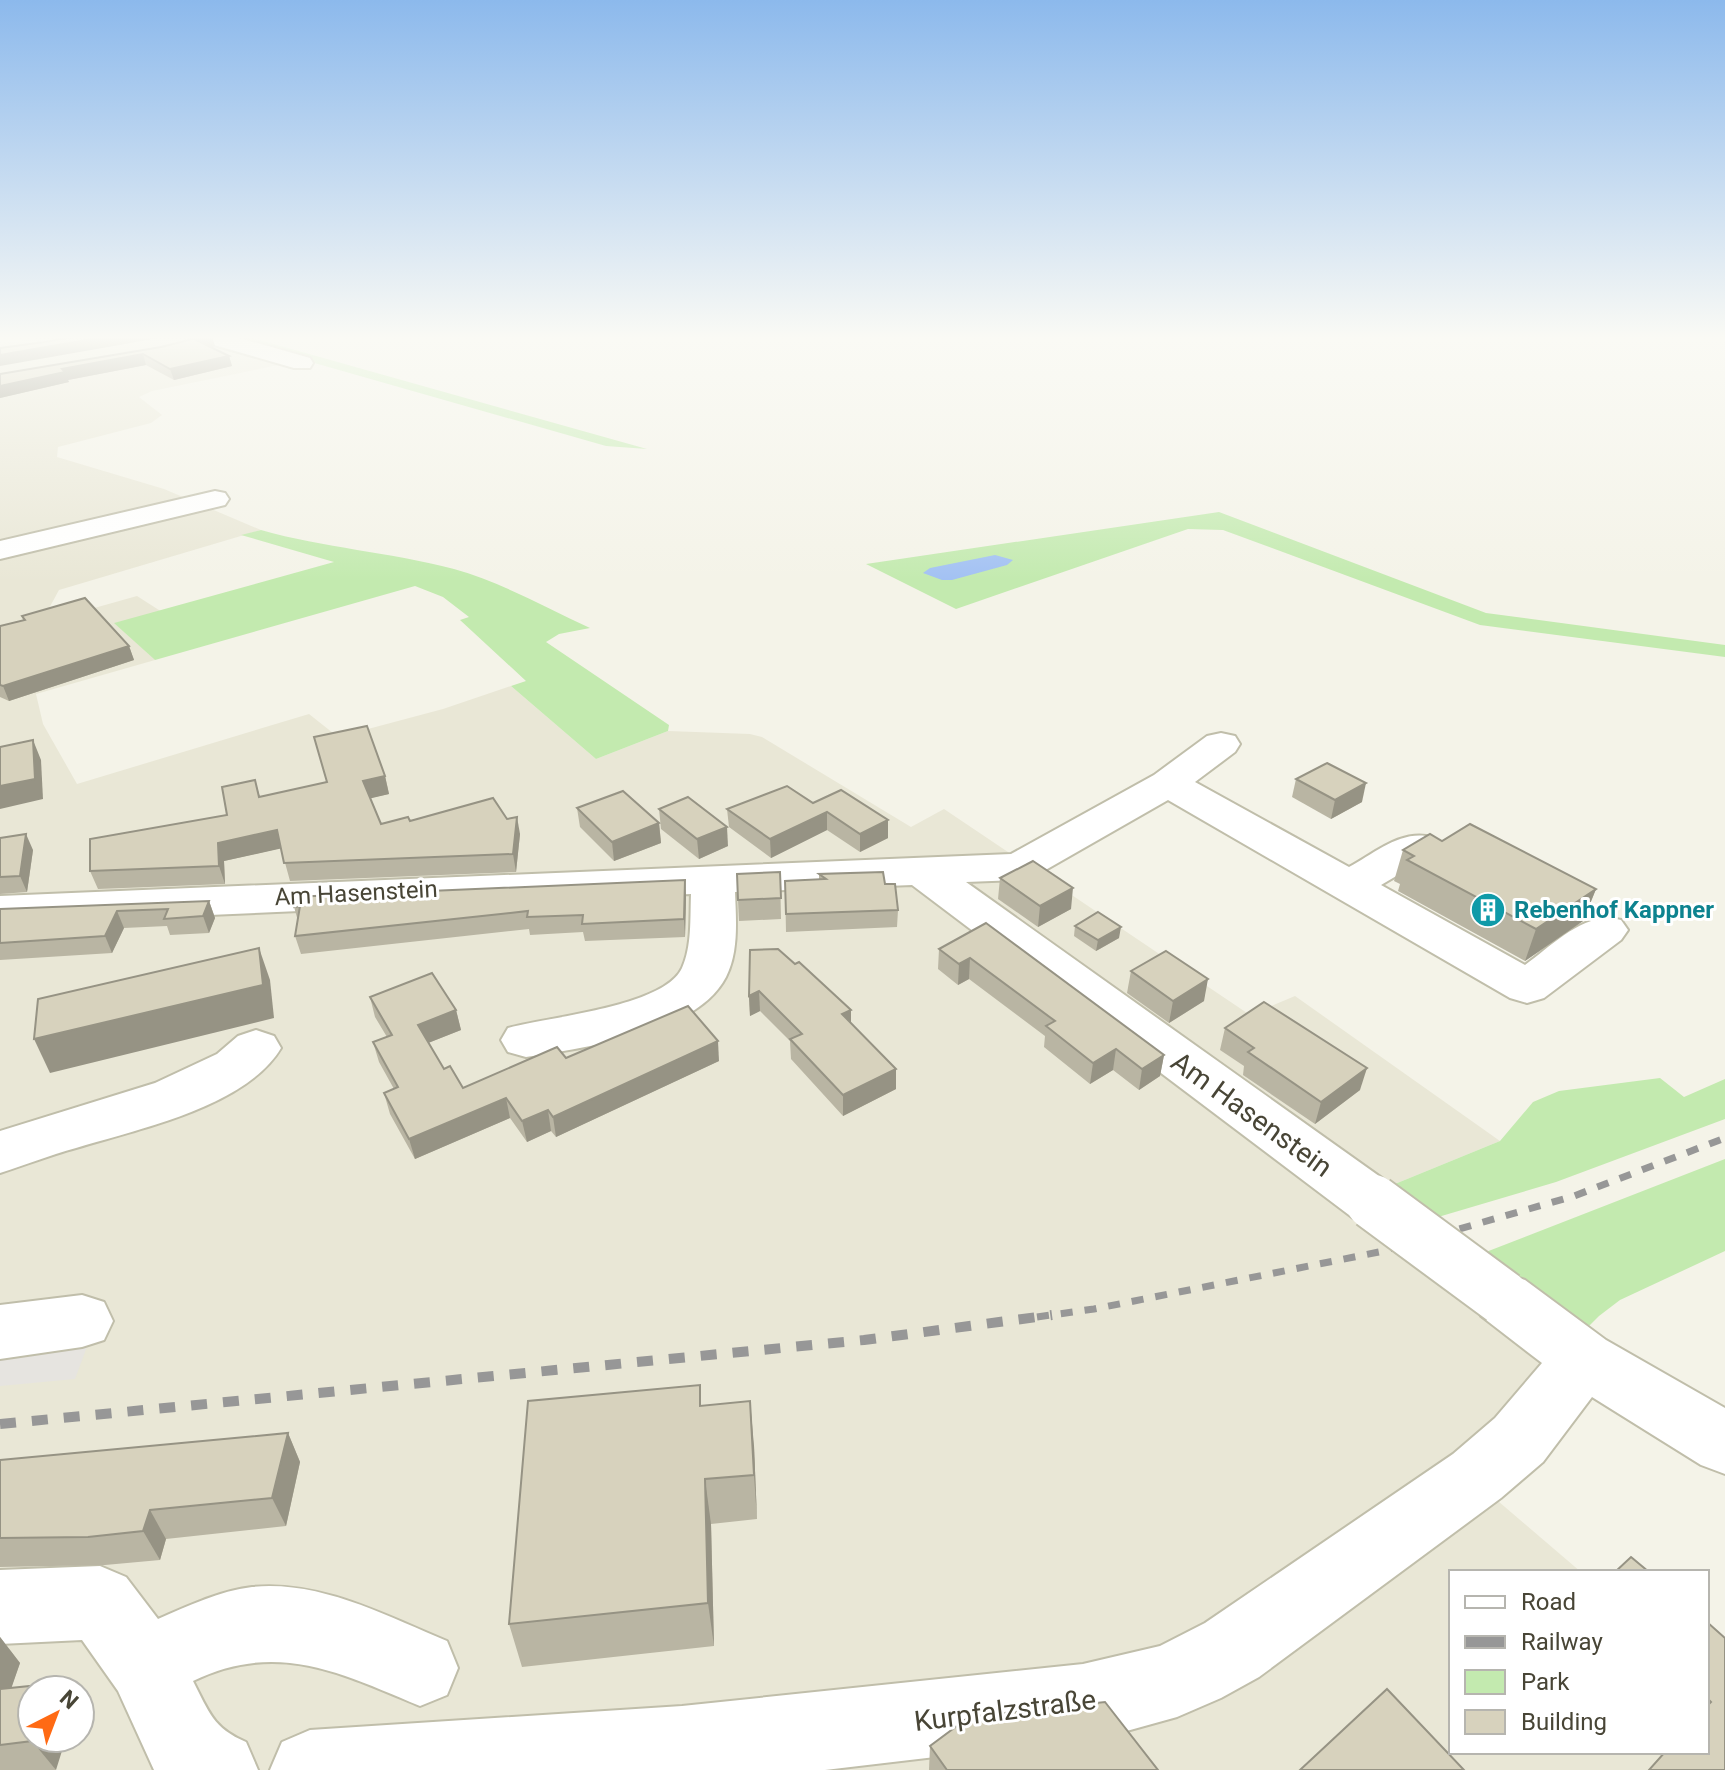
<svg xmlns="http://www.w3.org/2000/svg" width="1725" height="1770" font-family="Roboto,sans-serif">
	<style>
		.residential { fill: #e9e7d6; fill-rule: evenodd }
		.green { fill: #c3eaaf }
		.parking { fill: #e6e4e0 }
		.water { fill: #a2c1f3 }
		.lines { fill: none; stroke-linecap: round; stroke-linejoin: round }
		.minor-casing { stroke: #c0beaa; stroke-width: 4 }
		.minor { fill: #fff; fill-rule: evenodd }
		.rail-far1 { stroke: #979797; stroke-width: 7; stroke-dasharray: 12 12; stroke-linecap: butt }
		.rail { stroke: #979797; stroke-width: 10; stroke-dasharray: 16 16; stroke-linecap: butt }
		.minor-bridge-casing { stroke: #c0beaa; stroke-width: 58; stroke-linecap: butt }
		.minor-bridge { stroke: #fff; stroke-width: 54 }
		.wall { fill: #b9b5a3 }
		.shaded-wall { fill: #969384 }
		.building { fill: #d7d2bd; stroke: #969384; stroke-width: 2 }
		.labels { text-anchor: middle; stroke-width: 6; stroke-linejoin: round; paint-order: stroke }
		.street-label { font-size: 24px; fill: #484536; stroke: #fff }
		.culture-label { font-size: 24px; font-weight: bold; fill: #0d838f; stroke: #fff; text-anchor: start }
		.near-street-label { font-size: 28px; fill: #484536; stroke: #fff }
	</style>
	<rect width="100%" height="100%" fill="#f4f3e8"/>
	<path class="residential" d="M59,335H224L237,341L303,360L152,391L139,397L162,415L151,423L58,447L57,457L164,489L261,530L59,590L41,623L137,596L162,612L115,623L155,660L36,694L43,724L77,784L309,714L338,737L443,709L511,686L596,759L668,731L750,734L762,737L911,827L944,809L1250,1015L1295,996L1500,1141L1346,1204L1552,1363L1464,1472L1581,1572H1451V1752H1707L1725,1695V1770H0V344ZM32,1690H80V1738H32Z"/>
	<g class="green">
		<path d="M224,335H260L252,338L647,449L606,446L237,341Z"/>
		<path d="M1219,512L1486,613L1725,645V657L1480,625L1223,530L1188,529L956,609L866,564Z"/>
		<path d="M261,530C324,548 390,552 454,569C501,582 546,608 590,628L559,634L546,642L669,725L668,731L596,759L511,686L526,681L460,620L469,617L443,597L415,586L155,660L114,623L334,562L241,535Z"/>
		<path d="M1660,1078L1684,1097L1725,1079V1119L1556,1182L1428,1220L1346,1204L1500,1141L1533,1102L1559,1091Z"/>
		<path d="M1725,1159V1251L1620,1300L1599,1316L1552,1363L1473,1257Z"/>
	</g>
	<path class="parking" d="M88,1344L75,1379L0,1386V1352Z"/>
	<path class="water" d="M995,555L1013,560L1007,565L952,580H942L923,573L930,568Z"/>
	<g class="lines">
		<g class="minor-casing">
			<g id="minor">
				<path d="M205,335H229L310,358L313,363L310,368H294L214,345Z"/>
				<path d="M215,491L225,493L229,499L225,505L0,559V541Z"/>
				<path d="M1221,733L1235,736L1240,744L1235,752L1195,782L1349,867C1375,853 1401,829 1432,837L1438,846L1432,855L1381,885L1525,965C1553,945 1585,910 1621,920L1628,930L1621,940L1544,998L1527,1003L1510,998L1168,800L1035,876L1020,880L966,882L1393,1186L1401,1202L1393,1218L1373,1224L1353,1218L912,885L735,892C736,919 739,952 726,977C696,1035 585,1047 526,1057L508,1052L501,1040L508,1028C547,1017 664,1007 682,968C692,946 690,918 691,894L0,924V896L1011,854L1154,775L1207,736Z"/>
				<path d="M256,1030L274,1036L281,1048C246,1107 138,1129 76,1148C50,1155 25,1165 0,1173V1131L155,1083L217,1054L238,1036Z"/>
				<path d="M1503,1273L1525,1280L1606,1340L1725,1408V1474L1701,1465L1592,1397L1543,1462L1501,1498L1259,1677L1221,1698L1177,1717L1105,1737L825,1770H270L282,1742L310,1730L682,1706L1083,1664L1160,1646L1205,1623L1453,1454L1495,1418L1542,1363L1481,1316L1473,1298L1481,1280Z"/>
				<path d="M82,1295L104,1302L113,1321L104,1340L82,1347L0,1359V1305Z"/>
				<path d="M100,1566L126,1577L158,1619C188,1606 219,1591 252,1587C320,1580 386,1616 447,1641L458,1668L447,1695L420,1706C341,1673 277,1640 193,1681C209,1712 213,1728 246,1742L258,1770H154L118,1691L82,1640L0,1644V1570Z"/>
			</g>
		</g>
		<use href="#minor" class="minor"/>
		<path class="rail-far1" d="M1037,1317L1094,1309L1379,1252L1574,1196L1725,1138"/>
		<path class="rail" d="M0,1424L864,1340L1052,1315"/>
		<g class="minor-bridge-casing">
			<path id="minor-bridge" d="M1373,1202L1503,1298"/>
		</g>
		<use href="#minor-bridge" class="minor-bridge"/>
	</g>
	<g class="wall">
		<path d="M215,346L211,347L229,356L232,366L174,380L146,365L68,380L69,382L0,398V374L161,347Z"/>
		<path d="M22,616L129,646L134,660L9,701L0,697V626L23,620Z"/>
		<path d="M385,776L389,794L370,798L381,824L410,821L507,819L520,834L516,872L290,881L281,848L224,861L225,884L98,889L90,871L227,815L255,780L260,797Z"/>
		<path d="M1296,779L1362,802L1331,819L1292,797Z"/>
		<path d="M813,803L888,820V838L860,852L827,830L771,858L729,827L727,809Z"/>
		<path d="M577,808L659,823L661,843L614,861L580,827Z"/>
		<path d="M659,809L728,846L699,859L661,829Z"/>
		<path d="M0,838L33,850L27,892L0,894Z"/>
		<path d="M1442,841L1596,889L1583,921L1525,961L1398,891L1400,884L1394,881L1403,850Z"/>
		<path d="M780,872L781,919L739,921L738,900Z"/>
		<path d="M819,874L885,884L898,910L897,927L786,932L785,881L819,879Z"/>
		<path d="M1000,878L1071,909L1038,927L998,899Z"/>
		<path d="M685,880L686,897L685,937L585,941L583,932L530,935L529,929L301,954L295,936L298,921L294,907Z"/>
		<path d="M209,901L215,918L209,933L170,935L167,926L124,928L112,953L0,960V909Z"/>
		<path d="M986,923L1164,1055L1160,1076L1139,1090L1113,1070L1090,1084L1044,1047L1045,1036L969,979L958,985L938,969L939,949Z"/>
		<path d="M1075,926L1119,938L1096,951L1074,936Z"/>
		<path d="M795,964L851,1010V1023L896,1089L843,1116L791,1059L790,1041L760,1011L750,1016L749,996Z"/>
		<path d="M1131,971L1204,1001L1169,1023L1127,993Z"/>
		<path d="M370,997L456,1010L461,1030L428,1043L444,1069L463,1088L566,1058L719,1061L556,1137L551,1131L527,1142L510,1118L415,1159L390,1114L384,1093L394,1089L379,1062L373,1042L387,1037L375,1017Z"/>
		<path d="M1225,1028L1360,1090L1315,1124L1243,1075L1244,1066L1220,1050Z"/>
		<path d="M702,1405L754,1446L757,1519L711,1524L714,1646L522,1667L509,1624Z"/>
		<path d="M288,1433L300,1462L286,1526L166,1539L160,1560L105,1565L0,1567V1460Z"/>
		<path d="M0,1637L20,1663L11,1688L56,1770H0Z"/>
		<path d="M930,1746L1158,1770H929Z"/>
	</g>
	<g class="shaded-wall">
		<path d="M115,335H176L0,366V355Z"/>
		<path d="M212,336L215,346L197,350L194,339Z"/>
		<path d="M143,354L146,365L68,380L69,382L0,398V386L62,369Z"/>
		<path d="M229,356L232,366L174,380L170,369Z"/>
		<path d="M129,646L134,660L9,701L3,686Z"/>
		<path d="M33,740L41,760L43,799L0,809V786Z"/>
		<path d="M385,776L389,794L368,799L363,781Z"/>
		<path d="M1366,783L1362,802L1331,819L1335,800Z"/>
		<path d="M827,812V830L771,858L770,839Z"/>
		<path d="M517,817L520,834L516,872L513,854Z"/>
		<path d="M888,820V838L860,852V834Z"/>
		<path d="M659,823L661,843L614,861L612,842Z"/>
		<path d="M727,827L728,846L699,859L697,839Z"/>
		<path d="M277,830L283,848L224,861L225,884L219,866L218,843Z"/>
		<path d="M26,834L33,850L27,892L20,876Z"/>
		<path d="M685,880L686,897L685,937L684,919Z"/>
		<path d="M1073,888L1071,909L1038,927L1040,906Z"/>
		<path d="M1596,889L1583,921L1525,961L1536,929Z"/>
		<path d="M209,901L215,918L209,933L203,916Z"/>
		<path d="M117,911L124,928L112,953L105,936Z"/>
		<path d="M1121,927L1119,938L1096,951L1098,940Z"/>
		<path d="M259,948L270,980L274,1018L50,1073L34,1039Z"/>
		<path d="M970,958L969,979L958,985L959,964Z"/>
		<path d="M1208,979L1204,1001L1169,1023L1173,1001Z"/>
		<path d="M759,991L760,1011L750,1016L749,996Z"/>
		<path d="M456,1010L461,1030L423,1045L418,1025Z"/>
		<path d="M851,1010V1030L842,1014Z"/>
		<path d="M718,1041L719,1061L556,1137L553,1117Z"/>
		<path d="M1116,1049L1113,1070L1090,1084L1093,1063Z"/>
		<path d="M1164,1055L1160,1076L1139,1090L1142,1069Z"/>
		<path d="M1367,1068L1360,1090L1315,1124L1321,1102Z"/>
		<path d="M896,1069V1089L843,1116V1095Z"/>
		<path d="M506,1098L510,1118L415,1159L409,1139Z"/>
		<path d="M548,1110L551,1131L527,1142L522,1121Z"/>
		<path d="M750,1401L754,1446L757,1519L754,1475Z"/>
		<path d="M288,1433L300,1462L286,1526L272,1498Z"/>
		<path d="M705,1479L711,1524L714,1646L708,1603Z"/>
		<path d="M150,1510L166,1539L160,1560L143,1531Z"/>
		<path d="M0,1637L20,1663L0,1721Z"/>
		<path d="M33,1738H66L56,1770L32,1741Z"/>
	</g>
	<g class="building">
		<path d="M84,335H115L0,355V348L44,342Z"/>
		<path d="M208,335L212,336L194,339L229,356L170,369L143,354L62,369L65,372L0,386V374L161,347Z"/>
		<path d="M85,598L129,646L3,686L0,685V626L25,620L22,616Z"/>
		<path d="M367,726L385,776L363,781L381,824L408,817L410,821L493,798L507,819L517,817L513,854L284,863L277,830L218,843L219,866L90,871V839L227,815L222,787L255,780L259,797L327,782L314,737Z"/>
		<path d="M33,740L35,779L0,786V747Z"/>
		<path d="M1327,763L1366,783L1335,800L1296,779Z"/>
		<path d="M787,786L813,803L841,790L888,820L860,834L827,812L770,839L727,809Z"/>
		<path d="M623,791L659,823L612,842L577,808Z"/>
		<path d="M688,797L727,827L697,839L659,809Z"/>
		<path d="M1470,824L1596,889L1536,929L1407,860L1414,856L1403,850L1430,834L1442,841Z"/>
		<path d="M26,834L20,876L0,877V838Z"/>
		<path d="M1033,861L1073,888L1040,906L1000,878Z"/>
		<path d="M780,872L781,898L738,900L737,874Z"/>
		<path d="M883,872L885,884H895L898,910L786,914L785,881L826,879L819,874Z"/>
		<path d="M685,880L684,919L582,924L583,915L527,917L528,911L295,936L300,906L294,907L292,897Z"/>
		<path d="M209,901L203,916L164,919L168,909L117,911L105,936L0,943V909Z"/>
		<path d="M1098,912L1121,927L1098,940L1075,926Z"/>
		<path d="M986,923L1164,1055L1142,1069L1116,1049L1093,1063L1046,1026L1055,1021L970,958L959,964L939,949Z"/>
		<path d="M259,948L263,985L34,1039L38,999Z"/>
		<path d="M778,949L795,964L799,962L851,1010L842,1014L896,1069L843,1095L790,1039L802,1034L759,991L749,996L750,950Z"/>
		<path d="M1166,951L1208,979L1173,1001L1131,971Z"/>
		<path d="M432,973L456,1010L418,1025L444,1069L450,1066L463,1088L557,1047L566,1058L688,1006L718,1041L553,1117L548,1110L522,1121L506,1098L409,1139L384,1093L398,1087L373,1042L392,1035L370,997Z"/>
		<path d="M1264,1002L1367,1068L1321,1102L1248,1052L1254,1048L1225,1028Z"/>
		<path d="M700,1385V1406L750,1401L754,1475L705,1479L708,1603L509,1624L528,1401Z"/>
		<path d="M288,1433L272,1498L150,1510L143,1531L88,1537L0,1538V1460Z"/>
		<path d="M1631,1557L1649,1572H1615Z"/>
		<path d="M1707,1622L1725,1638V1770H1649L1665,1752H1707V1706L1711,1702L1707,1698Z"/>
		<path d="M50,1684L48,1690H32V1738H33L32,1741L0,1745V1689Z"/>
		<path d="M1387,1689L1464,1770H1300Z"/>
		<path d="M1105,1702L1158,1770H947L930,1746L969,1717Z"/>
	</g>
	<linearGradient id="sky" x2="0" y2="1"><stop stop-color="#8cb9ec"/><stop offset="0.58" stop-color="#fafaf5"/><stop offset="1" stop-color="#fafaf5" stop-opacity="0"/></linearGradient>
	<rect width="1725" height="582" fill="url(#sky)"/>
	<defs>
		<g id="building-disc" transform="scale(1.8)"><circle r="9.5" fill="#0f9aa8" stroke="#fff"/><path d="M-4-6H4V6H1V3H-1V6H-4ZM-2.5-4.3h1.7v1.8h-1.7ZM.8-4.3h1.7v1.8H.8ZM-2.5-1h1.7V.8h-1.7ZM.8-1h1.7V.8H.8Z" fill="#fff"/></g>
	</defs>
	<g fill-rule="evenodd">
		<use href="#building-disc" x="1488" y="910"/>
	</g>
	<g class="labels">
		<g class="street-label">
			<text transform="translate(356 893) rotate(-3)" y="8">Am Hasenstein</text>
		</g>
		<g class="culture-label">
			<text x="1514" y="918">Rebenhof Kappner</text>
		</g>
		<g class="near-street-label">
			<text transform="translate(1252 1114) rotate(36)" y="10">Am Hasenstein</text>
			<text transform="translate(1005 1710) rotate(-7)" y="10">Kurpfalzstraße</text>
		</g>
	</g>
	<rect x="1449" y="1570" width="260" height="184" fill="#ffffff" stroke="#b6b5af" stroke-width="2"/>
	<rect x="1465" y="1596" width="40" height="12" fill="#ffffff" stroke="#b6b5af" stroke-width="2"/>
	<text x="1521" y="1610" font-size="24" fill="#484536">Road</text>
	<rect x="1465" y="1636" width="40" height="12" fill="#979797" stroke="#b6b5af" stroke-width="2"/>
	<text x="1521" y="1650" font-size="24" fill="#484536">Railway</text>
	<rect x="1465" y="1670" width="40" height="24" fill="#c3eaaf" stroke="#b6b5af" stroke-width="2"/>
	<text x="1521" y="1690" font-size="24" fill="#484536">Park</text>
	<rect x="1465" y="1710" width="40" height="24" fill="#d7d2bd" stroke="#b6b5af" stroke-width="2"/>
	<text x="1521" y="1730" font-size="24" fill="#484536">Building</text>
	<g transform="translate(56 1714) rotate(42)"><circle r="38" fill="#ffffff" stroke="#b6b5af" stroke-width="2"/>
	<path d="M0-6L14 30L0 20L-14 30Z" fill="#ff6a14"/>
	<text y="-12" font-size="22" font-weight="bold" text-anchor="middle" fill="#484536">N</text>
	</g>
</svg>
